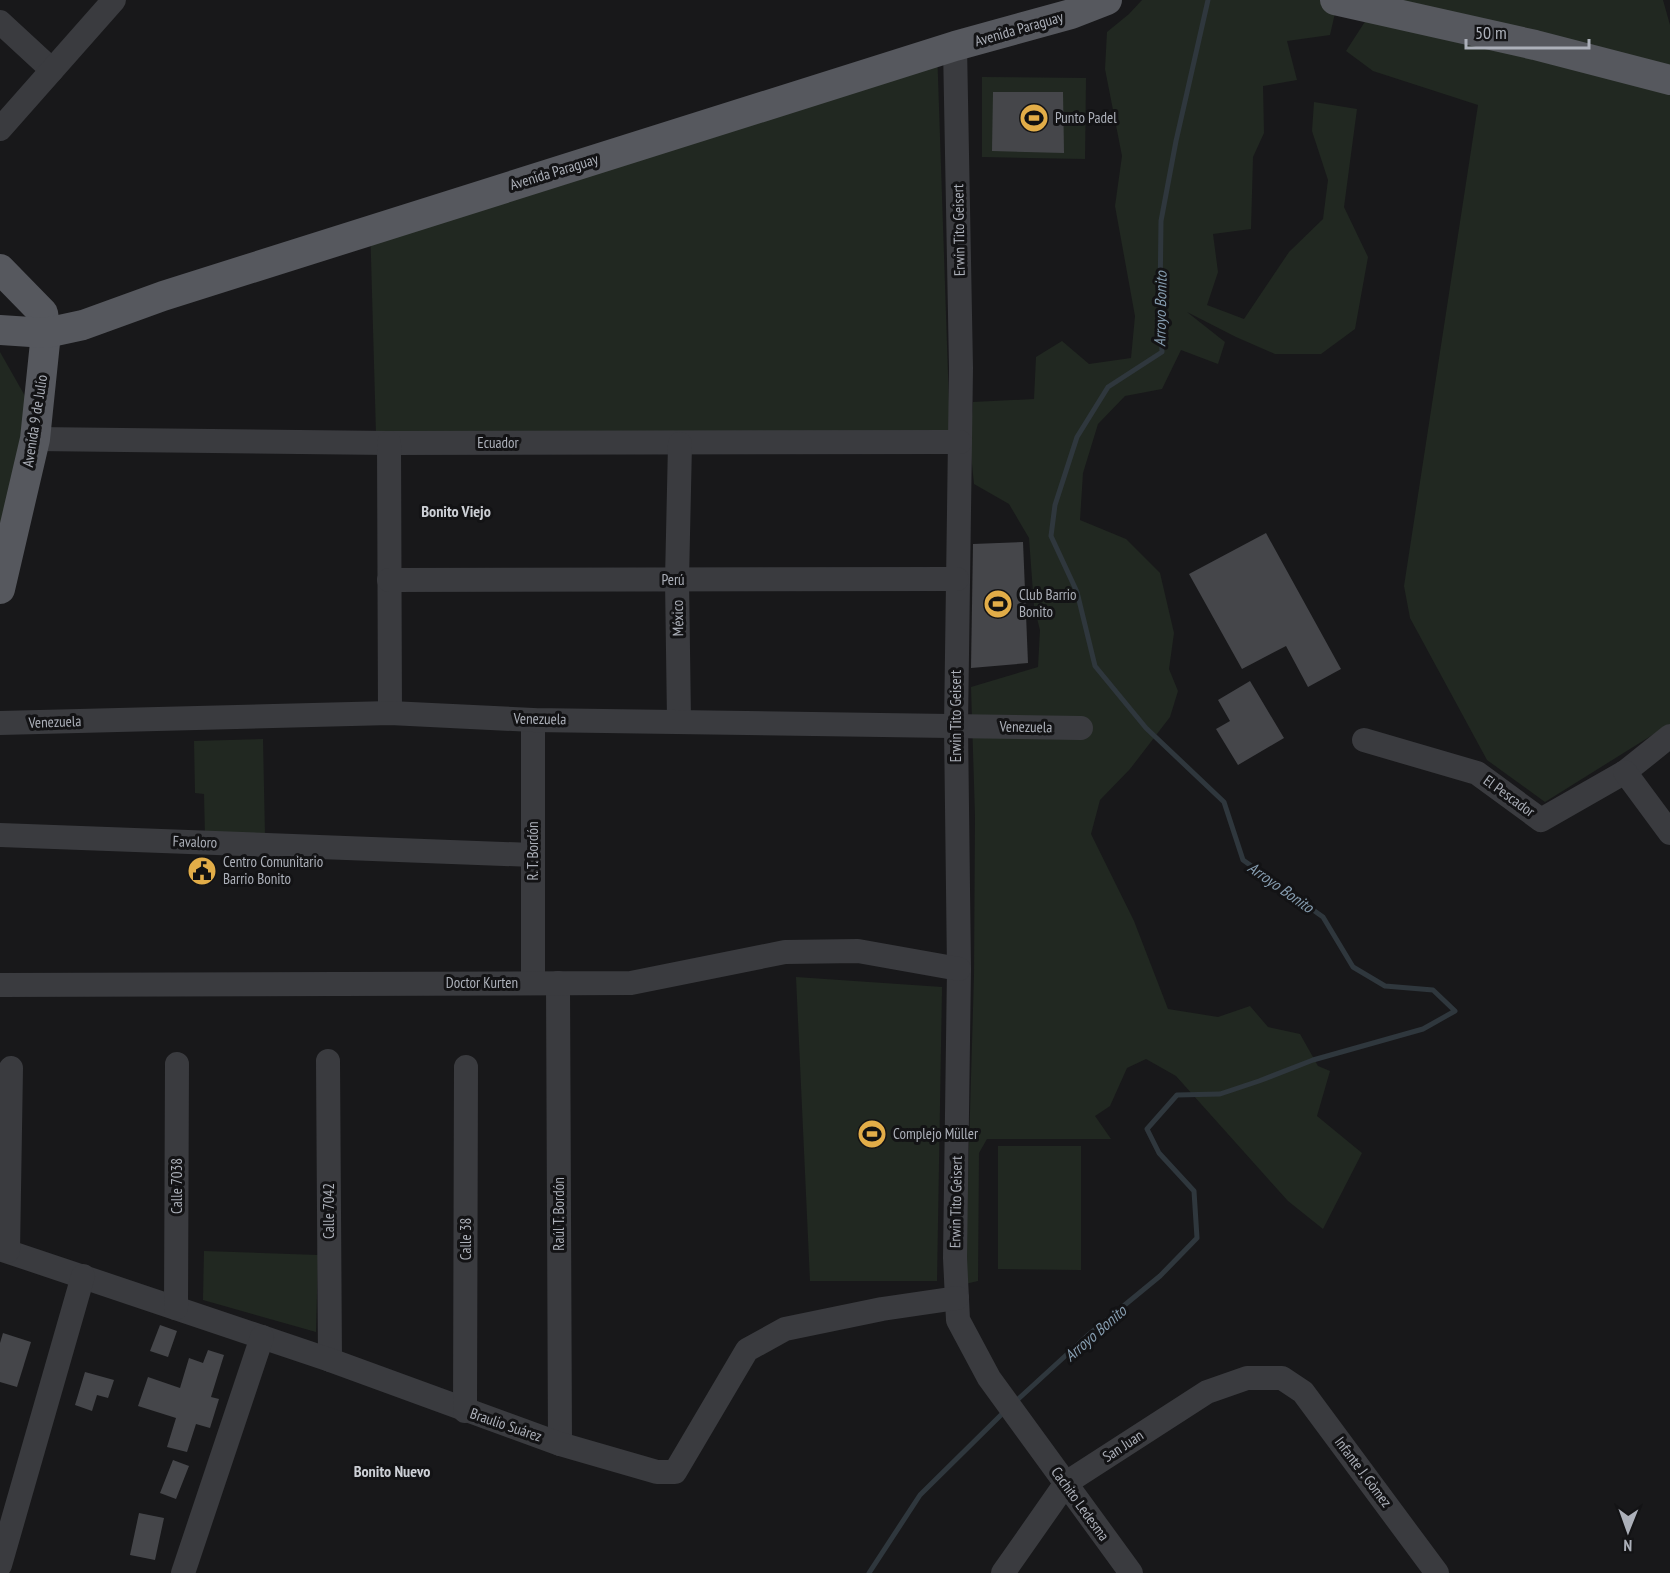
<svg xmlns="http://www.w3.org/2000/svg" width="1670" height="1573" font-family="'PT Sans Narrow',sans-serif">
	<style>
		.green { fill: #212821 }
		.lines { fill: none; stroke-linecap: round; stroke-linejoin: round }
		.stream { stroke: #2f373d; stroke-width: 5 }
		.building { fill: #45464a }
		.minor { stroke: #3a3b3f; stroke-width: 24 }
		.major { stroke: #56585e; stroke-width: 30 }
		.labels { text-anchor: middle; stroke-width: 6; stroke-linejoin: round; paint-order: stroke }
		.street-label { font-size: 15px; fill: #acb0b9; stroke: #131315 }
		.poi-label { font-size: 15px; fill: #acb0b9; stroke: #131315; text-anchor: start }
		.water-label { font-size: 16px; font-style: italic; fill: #869db0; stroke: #131315 }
		.neighbourhood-label { font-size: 16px; font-weight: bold; fill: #cccfd5; stroke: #131315 }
	</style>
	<rect width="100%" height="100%" fill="#18181a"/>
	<g class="green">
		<path d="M1142,0H1338L1330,35L1287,41L1297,80L1263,86L1264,133L1253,157L1251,229L1213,234L1218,272L1207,305L1244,319L1289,252L1323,219L1328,180L1312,131L1314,102L1357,109L1344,207L1368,257L1355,329L1321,354H1275L1236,337L1187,312L1225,342L1218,364L1181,350L1162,389L1125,396L1098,424L1083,473L1080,520L1126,539L1160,573L1174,633L1169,669L1178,691L1170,717L1130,769L1100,800L1091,834L1134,921L1168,1009L1218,1017L1250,1006L1268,1027L1300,1034L1318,1066L1330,1071L1317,1116L1362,1153L1323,1229L1288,1201L1176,1076L1146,1059L1127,1068L1110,1106L1095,1116L1111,1139H987L979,1153L978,1281L965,1284L974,975L975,816L971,687L1038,667L1040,630L1034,606L1029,538L1009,504L974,484L970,445L973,402L1034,399L1036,357L1062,341L1089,364L1131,358L1135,316L1115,206L1122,156L1105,69L1107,32L1129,14Z"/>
		<path d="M1379,0H1663L1670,25V724L1545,802L1487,760L1410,618L1404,586L1478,105L1373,71L1346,51Z"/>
		<path d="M937,48L950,434H376L370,222Z"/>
		<path d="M982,77L1086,78L1085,159L982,157Z"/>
		<path d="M0,352L29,403L0,526Z"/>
		<path d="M263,739L265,835L205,836L204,794L195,793L194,741Z"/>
		<path d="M796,977L942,987L937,1281H810Z"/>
		<path d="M998,1146H1081V1270L998,1269Z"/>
		<path d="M204,1251L318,1255L316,1332L203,1300Z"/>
	</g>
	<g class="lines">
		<g class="stream">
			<path d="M1015,1402L1087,1336L1160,1276L1197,1238L1194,1191L1159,1153L1147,1129L1177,1095L1220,1094L1259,1081L1313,1060L1423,1029L1455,1011L1433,990L1385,986L1353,967L1323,917L1243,860L1224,802L1146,728L1095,666L1077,592L1051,536L1055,505L1077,437L1108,387L1162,352L1160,301L1161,221L1176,141L1208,0"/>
			<path d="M869,1573L920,1495L1006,1410"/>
		</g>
	</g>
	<g class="building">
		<path d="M993,92H1063L1064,153L992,151Z"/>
		<path d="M1266,533L1341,669L1308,687L1286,646L1242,669L1189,574Z"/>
		<path d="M1023,542L1028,663L971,668L973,544Z"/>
		<path d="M1250,681L1284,738L1238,765L1216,729L1230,721L1218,700Z"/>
		<path d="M160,1325L177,1331L168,1357L150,1351Z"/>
		<path d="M3,1333L31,1342L17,1387L0,1382V1343Z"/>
		<path d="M208,1350L224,1355L211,1397L219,1399L210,1428L196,1424L187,1452L167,1447L176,1418L138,1406L148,1377L180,1388L189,1358L203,1363Z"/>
		<path d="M85,1372L114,1380L108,1398L97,1395L92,1411L75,1405Z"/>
		<path d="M173,1460L189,1466L176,1499L160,1493Z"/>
		<path d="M139,1513L164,1518L155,1560L130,1555Z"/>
	</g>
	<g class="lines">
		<g class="minor">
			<path d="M0,22L52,70"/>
			<path d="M955,46L961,368L956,726L959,969L955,1258L958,1320L989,1378L1131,1573"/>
			<path d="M0,129L114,0"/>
			<path d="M35,439L389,443L960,442"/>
			<path d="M389,443L390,713"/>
			<path d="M389,580L957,579"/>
			<path d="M533,720V983"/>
			<path d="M679,720L677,580L680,444"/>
			<path d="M0,723L390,713L533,720L1081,728"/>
			<path d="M1364,740L1477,773L1541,820L1625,772L1670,736"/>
			<path d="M1625,772L1670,833"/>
			<path d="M0,835L533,855"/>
			<path d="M558,983L560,1444"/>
			<path d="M0,985L631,983L785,952L858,951L959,969"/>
			<path d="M328,1061L330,1360"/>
			<path d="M0,1249L330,1360L560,1444L657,1472H675L747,1350L785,1329L882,1309L957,1298"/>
			<path d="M8,1251L11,1068"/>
			<path d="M176,1308L177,1064"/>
			<path d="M465,1411L466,1067"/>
			<path d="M0,1565L83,1276"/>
			<path d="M183,1573L262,1337"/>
			<path d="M1003,1573L1066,1483L1207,1392L1247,1378H1282L1303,1392L1437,1573"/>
		</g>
		<g class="major">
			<path d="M1335,0L1535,45L1670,80"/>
			<path d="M0,269L43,313L46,333L35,439L0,589"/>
			<path d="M0,330L46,333L83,325L163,296L955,46L1071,14L1107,0"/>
		</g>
	</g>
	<defs>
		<g id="stadium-disc" transform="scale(1.5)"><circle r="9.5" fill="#e2ad48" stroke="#131315"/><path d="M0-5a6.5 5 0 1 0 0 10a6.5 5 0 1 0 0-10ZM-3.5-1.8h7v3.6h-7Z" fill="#111"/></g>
		<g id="civic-disc" transform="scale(1.5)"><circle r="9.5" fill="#e2ad48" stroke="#131315"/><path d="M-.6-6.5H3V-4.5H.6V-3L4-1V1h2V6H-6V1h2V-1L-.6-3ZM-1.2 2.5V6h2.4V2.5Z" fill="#111"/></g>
	</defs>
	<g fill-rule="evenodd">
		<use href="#stadium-disc" x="1034" y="118"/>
		<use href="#stadium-disc" x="998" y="604"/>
		<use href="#civic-disc" x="202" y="871"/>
		<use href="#stadium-disc" x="872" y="1134"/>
	</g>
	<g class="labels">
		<g class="street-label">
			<text transform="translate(1019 29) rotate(-16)" y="5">Avenida Paraguay</text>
			<text transform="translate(554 172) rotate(-17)" y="5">Avenida Paraguay</text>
			<text transform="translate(959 230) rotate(-91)" y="5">Erwin Tito Geisert</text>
			<text transform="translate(35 421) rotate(-81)" y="5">Avenida 9 de Julio</text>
			<text x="498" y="448">Ecuador</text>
			<text x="673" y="585">Perú</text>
			<text transform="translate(678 618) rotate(-91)" y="5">México</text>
			<text transform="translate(956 716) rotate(-90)" y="5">Erwin Tito Geisert</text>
			<text transform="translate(540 719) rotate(1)" y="5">Venezuela</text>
			<text transform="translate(55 722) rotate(-2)" y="5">Venezuela</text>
			<text transform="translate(1026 727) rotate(1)" y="5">Venezuela</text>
			<text transform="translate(1509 796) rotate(36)" y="5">El Pescador</text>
			<text transform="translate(195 842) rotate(2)" y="5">Favaloro</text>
			<text transform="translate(533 851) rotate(-90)" y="5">R. T. Bordón</text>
			<text x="482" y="988">Doctor Kurten</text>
			<text transform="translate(177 1186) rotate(-90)" y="5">Calle 7038</text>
			<text transform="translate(956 1202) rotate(-89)" y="5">Erwin Tito Geisert</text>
			<text transform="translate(329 1211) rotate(-90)" y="5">Calle 7042</text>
			<text transform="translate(559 1214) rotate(-90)" y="5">Raúl T. Bordón</text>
			<text transform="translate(466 1239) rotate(-90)" y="5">Calle 38</text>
			<text transform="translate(506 1425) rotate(19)" y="5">Braulio Suárez</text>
			<text transform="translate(1123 1446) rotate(-33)" y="5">San Juan</text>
			<text transform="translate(1363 1472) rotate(53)" y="5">Infante J. Gòmez</text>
			<text transform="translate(1080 1504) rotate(54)" y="5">Cachito Ledesma</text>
		</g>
		<g class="poi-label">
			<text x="1055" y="123">Punto Padel</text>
			<text x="1019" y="600">Club Barrio<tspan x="1019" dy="17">Bonito</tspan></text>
			<text x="223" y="867">Centro Comunitario<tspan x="223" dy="17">Barrio Bonito</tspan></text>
			<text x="893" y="1139">Complejo Müller</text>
		</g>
		<g class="water-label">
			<text transform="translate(1160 309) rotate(-89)" y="6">Arroyo Bonito</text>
			<text transform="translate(1281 887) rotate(35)" y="6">Arroyo Bonito</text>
			<text transform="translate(1095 1333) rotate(-41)" y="6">Arroyo Bonito</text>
		</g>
		<g class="neighbourhood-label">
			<text x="456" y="517">Bonito Viejo</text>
			<text x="392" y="1477">Bonito Nuevo</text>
		</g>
	</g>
	<g transform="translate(1628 1531) rotate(181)" stroke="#131315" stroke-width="4.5" paint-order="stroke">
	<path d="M0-4.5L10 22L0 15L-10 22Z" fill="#acb0b9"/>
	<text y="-9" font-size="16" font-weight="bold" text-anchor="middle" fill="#acb0b9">N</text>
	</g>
	<path d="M1466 39v9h123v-9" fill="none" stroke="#acb0b9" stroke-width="3"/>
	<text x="1475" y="39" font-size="18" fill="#acb0b9" stroke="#131315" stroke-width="4.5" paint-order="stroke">50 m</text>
</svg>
